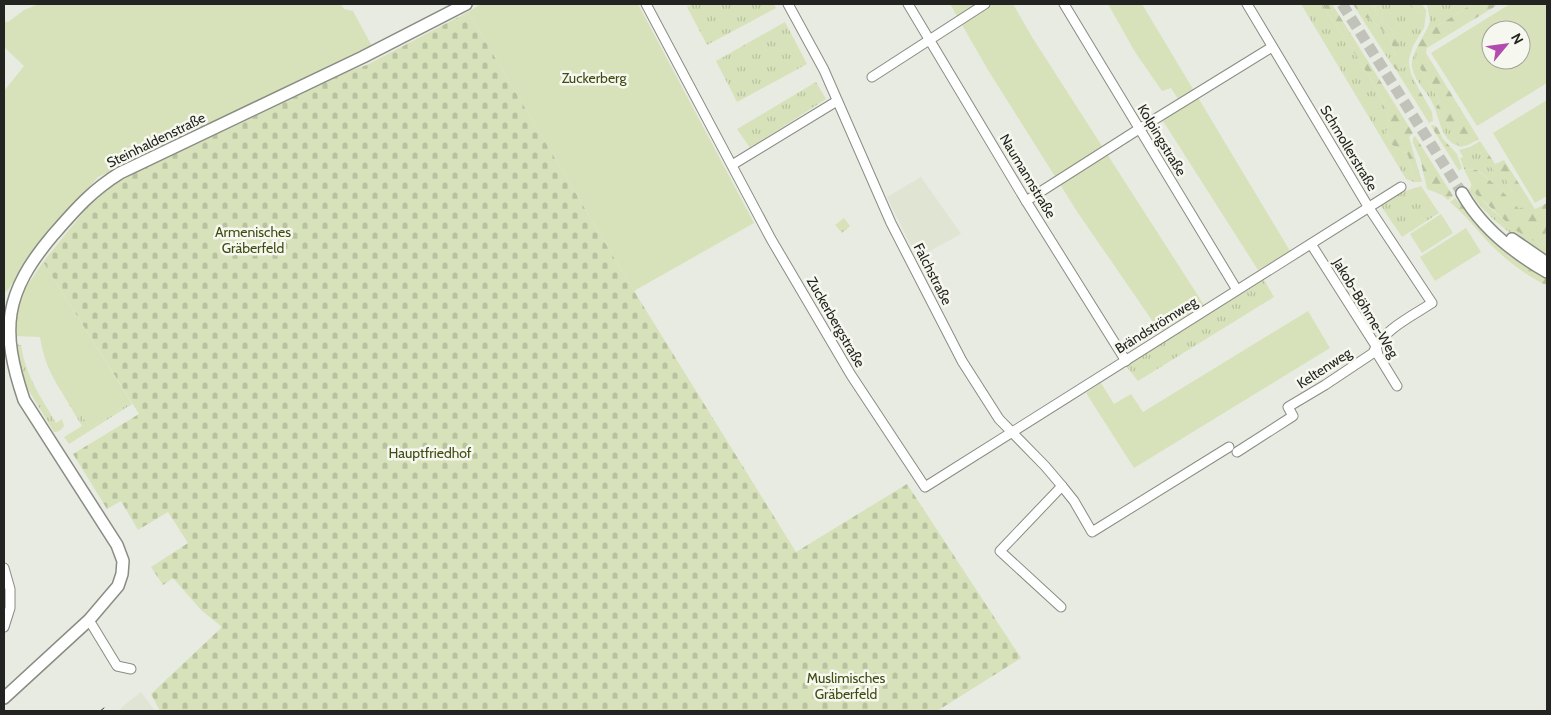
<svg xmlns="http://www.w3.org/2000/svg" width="1551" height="715" font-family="Cabin,sans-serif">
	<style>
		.built { fill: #dfe4d3 }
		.grass { fill: url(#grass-tufts) }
		.forest { fill: url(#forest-firs) }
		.cemetery { fill: url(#cemetery-stones) }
		.garden { fill: #d7e2ba; fill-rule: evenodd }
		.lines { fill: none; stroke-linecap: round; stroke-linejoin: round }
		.secondary-tunnel { stroke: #c1c3bb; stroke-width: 11; stroke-dasharray: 11 5.5; stroke-linecap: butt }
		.street-casing { stroke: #898c83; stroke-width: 11 }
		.secondary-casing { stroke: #898c83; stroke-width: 14 }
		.street { stroke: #fff; stroke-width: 9 }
		.secondary { stroke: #fff; stroke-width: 11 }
		.tram { stroke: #40423e; stroke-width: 1 }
		.labels { text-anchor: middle; stroke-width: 5; stroke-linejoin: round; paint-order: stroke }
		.park-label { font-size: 14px; fill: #404c12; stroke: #f6f8ef }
		.street-label { font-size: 14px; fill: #232421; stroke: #f6f8ef }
	</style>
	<defs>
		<pattern id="grass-tufts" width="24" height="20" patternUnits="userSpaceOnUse" patternTransform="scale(1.25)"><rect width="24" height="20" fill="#d7e2ba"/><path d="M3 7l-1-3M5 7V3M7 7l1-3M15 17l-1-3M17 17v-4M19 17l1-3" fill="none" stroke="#b8c2a0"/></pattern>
		<pattern id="forest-firs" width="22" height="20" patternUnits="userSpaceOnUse" patternTransform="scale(1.25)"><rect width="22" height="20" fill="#d7e2ba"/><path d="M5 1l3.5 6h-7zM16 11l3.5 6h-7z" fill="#b8c2a0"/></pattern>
		<pattern id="cemetery-stones" width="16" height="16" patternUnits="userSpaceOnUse" patternTransform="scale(1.25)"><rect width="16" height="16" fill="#d7e2ba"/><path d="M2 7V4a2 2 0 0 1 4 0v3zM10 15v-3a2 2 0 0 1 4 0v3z" fill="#b8c2a0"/></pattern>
	</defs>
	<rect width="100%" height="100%" fill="#e8ebe2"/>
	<g class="built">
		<path d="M921,177L961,234L917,258L887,197Z"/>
		<path d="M141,692L155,711H120L121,708Z"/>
	</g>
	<g class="grass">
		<path d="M693,4H774L776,8L707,45L687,7Z"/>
		<path d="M1301,4H1322L1369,76L1384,105L1389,122L1386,133L1391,144L1408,155L1414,182L1406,179Z"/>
		<path d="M1374,4H1409L1415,11L1426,14L1424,28L1413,46L1409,59L1404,60L1392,30L1376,13Z"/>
		<path d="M1427,4H1472L1431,30L1428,27L1430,21Z"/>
		<path d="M1361,17L1371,19L1390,38L1395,56L1388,59Z"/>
		<path d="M785,22L807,64L737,102L716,61Z"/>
		<path d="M1418,45L1416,61L1440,102L1436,107L1460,146C1454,145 1451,143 1447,138C1439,127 1438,113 1432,102C1426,91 1414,80 1412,67C1411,59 1415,52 1418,45Z"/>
		<path d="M1409,64L1411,74L1420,91L1411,94L1396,70Z"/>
		<path d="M816,82L826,99L750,148L737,129Z"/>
		<path d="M1480,141L1486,150L1480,153L1503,173L1510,188L1526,206L1519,210L1498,187L1478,170L1464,169L1460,158L1463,157L1459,150L1470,147Z"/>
		<path d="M1471,184C1482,207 1519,232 1541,245L1547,241V258C1519,240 1486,219 1469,190L1471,187Z"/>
		<path d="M1421,186L1439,213L1402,237L1381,206L1402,192Z"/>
		<path d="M844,218L850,226L842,233L835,225Z"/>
		<path d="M1264,280L1274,297L1138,381L1126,366Z"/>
		<path d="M14,344L21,345C26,377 40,395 56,423L62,419L64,426C61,430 59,432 54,432L23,381Z"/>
		<path d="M65,388L90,428L131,402L132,404L69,444L64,437L82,426L61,391Z"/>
	</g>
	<g class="forest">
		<path d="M1322,4H1332L1413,133L1409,137L1422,182H1414L1408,155L1391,144L1386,133L1389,122L1384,105L1369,76Z"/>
		<path d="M1353,4H1374L1376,13L1392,30L1404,59H1409V64L1396,70L1388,59L1395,55L1390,38L1371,19L1361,17Z"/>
		<path d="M1409,4H1422L1426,10V14L1415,11Z"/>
		<path d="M1472,4H1499L1427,48L1426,53L1479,139L1468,145L1460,147L1436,107L1440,102L1416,61L1418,45L1428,27L1431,30Z"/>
		<path d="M1420,91L1432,112L1433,121L1429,123L1411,94Z"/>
		<path d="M1433,125L1437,127L1443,139L1457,154L1462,168L1459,171L1431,126Z"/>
		<path d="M1415,136L1453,196L1448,200L1442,195L1427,189L1420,158L1413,143V138Z"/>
		<path d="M1486,150L1495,164L1504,160L1535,209L1547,203V241L1541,245L1515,230L1476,194L1464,169L1477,170L1498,187L1519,209L1525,206L1510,188L1503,173L1494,171L1480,153Z"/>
		<path d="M1455,198L1484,229L1547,275V286C1527,276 1507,261 1491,245C1477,230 1465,215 1450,202Z"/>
	</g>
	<path class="cemetery" d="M468,12L634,291L796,552L907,484L1021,658L937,711H160L151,694L222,627L201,610L173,578L163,585L151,567L188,543L168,512L138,530L121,501L107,509L73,454L139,414L43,262L86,209L108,189L141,169L235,126L351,70L367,65Z"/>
	<g class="garden">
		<path d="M39,4H341L344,9L353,11L373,48L98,177L30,256L8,290L4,293V91L24,66L4,47V21L8,22L24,10Z"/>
		<path d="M481,4H638L754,223L634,291L468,12Z"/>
		<path d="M950,4H1013L1032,37L1204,305L1160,332L1078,213L988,70Z"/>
		<path d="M1108,4H1142L1290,251L1258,270L1163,121L1183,107L1171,88L1162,91L1135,52Z"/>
		<path d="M1510,4H1547V83L1477,126L1431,53ZM1491,30H1521V60H1491Z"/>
		<path d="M1547,100V196L1535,203L1493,133Z"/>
		<path d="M1441,214L1453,233L1422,253L1410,234Z"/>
		<path d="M1466,228L1481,252L1435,281L1420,257Z"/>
		<path d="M43,262L131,402L90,428L65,389L61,391C49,371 44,360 40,337L13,336L17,305L25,289Z"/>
		<path d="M1308,311L1330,348L1134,468L1086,393L1101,383L1114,404L1131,394L1143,412Z"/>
	</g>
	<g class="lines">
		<path class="secondary-tunnel" d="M1342,4L1462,193"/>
		<g class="street-casing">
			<g id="street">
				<path d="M646,4L771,239L851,375L925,487L1401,187"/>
				<path d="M788,4L824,70L891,223L962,361L999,419L1045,466L1062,486L1074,501L1092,532L1229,447"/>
				<path d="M908,4L1026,201L1126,361"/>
				<path d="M1064,4L1237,290"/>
				<path d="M872,77L985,4"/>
				<path d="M732,165L837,101"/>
				<path d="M1026,201L1139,129L1272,47"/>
				<path d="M1311,244L1376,346L1378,355L1397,386"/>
				<path d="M1237,452L1293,416L1288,407L1325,385L1373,353C1381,331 1412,316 1432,303L1369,208L1247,4"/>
				<path d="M4,568L10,589V608L4,627"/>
				<path d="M1061,607L1000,551L1062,486"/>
				<path d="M89,620L117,666L131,669"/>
			</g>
		</g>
		<g class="secondary-casing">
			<g id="secondary">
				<path d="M1462,193C1481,227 1514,253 1547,272"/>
				<path d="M1512,239L1547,263"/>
				<path d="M4,698L89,620L118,586L122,574L123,561L117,545L24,400C0,329 4,293 53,235C75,210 91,191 120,173L363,57L466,4"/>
			</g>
		</g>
		<use href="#street" class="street"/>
		<use href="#secondary" class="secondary"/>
		<path class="tram" d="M100,711L104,708"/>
	</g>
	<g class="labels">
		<g class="park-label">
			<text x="594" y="83">Zuckerberg</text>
			<text x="253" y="237">Armenisches<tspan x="253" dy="16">Gräberfeld</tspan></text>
			<text x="430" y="458">Hauptfriedhof</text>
			<text x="846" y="683">Muslimisches<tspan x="846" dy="16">Gräberfeld</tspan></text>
		</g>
		<g class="street-label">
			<text transform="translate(156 140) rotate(-26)" y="5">Steinhaldenstraße</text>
			<text transform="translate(1162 140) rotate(59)" y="5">Kolpingstraße</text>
			<text transform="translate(1349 148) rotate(59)" y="5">Schmollerstraße</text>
			<text transform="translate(1028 176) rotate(59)" y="5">Naumannstraße</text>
			<text transform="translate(933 274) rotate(63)" y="5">Falchstraße</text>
			<text transform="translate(1366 308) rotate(59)" y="5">Jakob-Böhme-Weg</text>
			<text transform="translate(836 322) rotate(60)" y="5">Zuckerbergstraße</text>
			<text transform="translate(1156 325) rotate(-32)" y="5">Brändströmweg</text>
			<text transform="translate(1324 368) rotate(-33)" y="5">Keltenweg</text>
		</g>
	</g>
	<rect width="1551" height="715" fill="none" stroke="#232421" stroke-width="10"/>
	<g transform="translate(1506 45) rotate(61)"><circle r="24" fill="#f6f8ef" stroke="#a2a39d"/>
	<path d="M0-4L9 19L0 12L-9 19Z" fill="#b44bae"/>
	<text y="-8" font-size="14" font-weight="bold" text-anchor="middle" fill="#232421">N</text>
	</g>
</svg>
